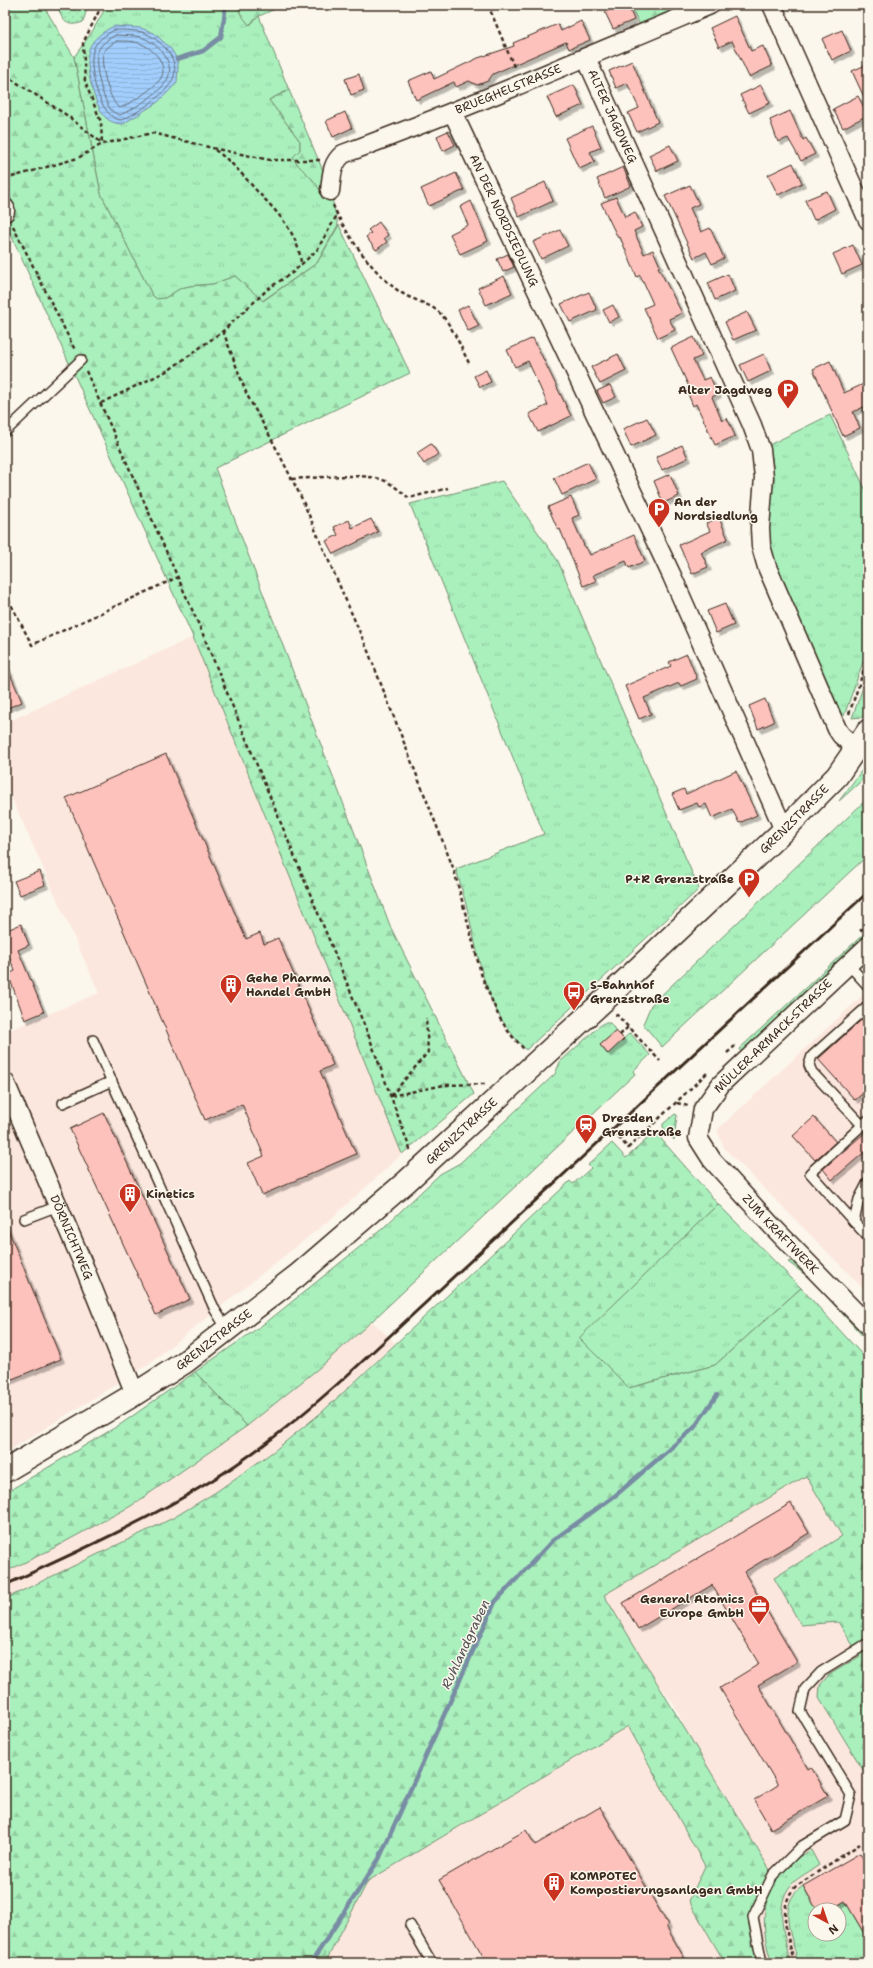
<svg xmlns="http://www.w3.org/2000/svg" width="873" height="1968" font-family="'Shantell Sans',sans-serif">
	<style>
		.built { fill: #fce7de; fill-rule: evenodd }
		.grass { fill: url(#grass-tufts); stroke: #728d6e }
		.forest { fill: url(#forest-firs); stroke: #728d6e }
		.park { fill: url(#park-dots); stroke: #728d6e }
		.water { fill: url(#water-rules); stroke: #788ca3 }
		.lines { fill: none; stroke-linecap: round; stroke-linejoin: round }
		.shore { stroke: #646c77; stroke-width: 1 }
		.stream { stroke: #788ca3; stroke-width: 4.5 }
		.building { fill: #fec2bd; stroke: #3b2a1e; filter: url(#shadow) }
		.service-casing { stroke: #3b2a1e; stroke-width: 12 }
		.minor-casing { stroke: #3b2a1e; stroke-width: 21 }
		.secondary-casing { stroke: #3b2a1e; stroke-width: 25 }
		.path { stroke: #3b2a1e; stroke-width: 2.5; stroke-dasharray: 4 3; stroke-linecap: butt }
		.service { stroke: #fbf7ec; stroke-width: 9 }
		.minor { stroke: #fbf7ec; stroke-width: 18 }
		.secondary { stroke: #fbf7ec; stroke-width: 22 }
		.rail { stroke: #3b2a1e; stroke-width: 3 }
		.labels { text-anchor: middle; stroke-width: 3; stroke-linejoin: round; paint-order: stroke }
		.street-label { font-size: 12px; fill: #3b2a1e; stroke: #fbf7ec }
		.poi-label { font-size: 12px; font-weight: bold; fill: #3b2a1e; stroke: #fbf7ec; text-anchor: start }
		.water-label { font-size: 13px; font-style: italic; fill: #545356; stroke: #fbf7ec }
	</style>
	<defs>
		<pattern id="grass-tufts" width="24" height="20" patternUnits="userSpaceOnUse"><rect width="24" height="20" fill="#aaf0bd"/><path d="M3 7l-1-3M5 7V3M7 7l1-3M15 17l-1-3M17 17v-4M19 17l1-3" fill="none" stroke="#93cea2"/></pattern>
		<pattern id="forest-firs" width="22" height="20" patternUnits="userSpaceOnUse"><rect width="22" height="20" fill="#aaf0bd"/><path d="M5 1l3.5 6h-7zM16 11l3.5 6h-7z" fill="#93cea2"/></pattern>
		<pattern id="park-dots" width="8" height="8" patternUnits="userSpaceOnUse"><rect width="8" height="8" fill="#aaf0bd"/><path d="M2 2h.1M6 6h.1" fill="none" stroke="#93cea2" stroke-width="1.8" stroke-linecap="round"/></pattern>
		<pattern id="water-rules" width="6" height="5" patternUnits="userSpaceOnUse"><rect width="6" height="5" fill="#a1cefc"/><path d="M0 2.5h6" fill="none" stroke="#8cb1d8"/></pattern>
		<filter id="shadow"><feDropShadow dx="3.5" dy="3.5" stdDeviation="0" flood-color="#0004"/></filter>
	</defs>
	<rect width="100%" height="100%" fill="#fbf7ec"/>
	<filter id="ink" filterUnits="userSpaceOnUse"><feTurbulence type="fractalNoise" baseFrequency=".025" numOctaves="2"/><feDisplacementMap in="SourceGraphic" scale="8" xChannelSelector="R" yChannelSelector="G"/><feConvolveMatrix kernelMatrix="1 2 1 2 8 2 1 2 1" color-interpolation-filters="sRGB"/></filter>
	<g filter="url(#ink)">
		<g class="built">
			<path d="M193,637L402,1154L332,1218L146,1366L5,1453V1032L99,993L5,783V723Z"/>
			<path d="M865,993L868,996V1293L724,1148L717,1130Z"/>
			<path d="M372,1321L395,1343L322,1412L274,1451L216,1492L173,1518L5,1599V1572L48,1551L131,1506L201,1458L289,1393Z"/>
			<path d="M806,1471L842,1536L811,1585L860,1656L868,1776V1963H750L734,1836L675,1706L594,1598ZM815,1910H839V1934H815Z"/>
			<path d="M628,1726L705,1866L690,1901L725,1963H325L368,1881Z"/>
		</g>
		<g class="grass">
			<path d="M107,5H239L240,13L250,25L259,16L289,90L269,100L300,141V150L295,162L308,174L319,188L329,185L338,225L317,263L262,301L235,276L213,284L190,286L181,288L165,298L157,299L152,295L101,194L74,57L92,32Z"/>
			<path d="M830,415L868,495V648L844,716L835,708L773,562L767,528L774,480L772,458L769,445Z"/>
			<path d="M502,481L558,561L699,889L526,1050C487,1010 483,977 471,925C467,906 461,887 456,869L544,834L410,504Z"/>
			<path d="M868,673V713L862,717L852,718Z"/>
			<path d="M868,762V775L839,801Z"/>
			<path d="M868,798V855L662,1047L643,1024L651,1005Z"/>
			<path d="M868,930V936L742,1053L739,1049Z"/>
			<path d="M603,1023H610L616,1031L600,1045L607,1054L630,1033L650,1055L633,1071L635,1074L372,1321L319,1368L247,1426L195,1372L268,1321L382,1229L440,1174L460,1163L555,1074L560,1062Z"/>
			<path d="M675,1114L677,1115L674,1140L663,1127V1124Z"/>
			<path d="M718,1204L801,1288L715,1365L629,1388L578,1338Z"/>
			<path d="M792,1261C822,1282 844,1308 868,1335V1342L811,1279L788,1262Z"/>
			<path d="M811,1850L819,1865C811,1871 798,1877 791,1885C773,1906 786,1939 790,1963H772C760,1929 760,1893 787,1865C794,1859 803,1855 811,1850Z"/>
			<path d="M803,1886L817,1910H815V1934H839V1910H830L845,1901L868,1940V1963H798C792,1937 776,1904 803,1886Z"/>
		</g>
		<g class="forest">
			<path d="M5,5H43L74,57L101,194L152,295L157,299L165,298L181,288L190,286L213,284L235,276L263,301L317,263L339,225L410,373L215,468L391,928L474,1094L402,1154L193,637L6,224L14,210L5,179Z"/>
			<path d="M239,5H284L259,16L249,25L240,13Z"/>
			<path d="M630,5H689L640,25Z"/>
			<path d="M289,90L329,185L319,189C313,176 298,169 293,157L300,150V141L269,100Z"/>
			<path d="M655,1132L718,1204L579,1338L629,1388L715,1365L801,1288L868,1361V1778L819,1698L820,1685L829,1675L860,1656L838,1622L801,1625L774,1578L842,1536L806,1476L604,1595L773,1875L753,1917L762,1963H725L689,1901L705,1866L628,1726L368,1881L325,1963H5V1599L173,1518L216,1492L274,1451L322,1412L359,1378L570,1181L573,1184L591,1168L588,1165L612,1143L626,1158Z"/>
			<path d="M195,1372L247,1426L131,1506L48,1551L5,1572V1493L121,1424Z"/>
		</g>
		<path class="park" d="M58,5H88L83,22C67,28 61,21 58,5Z"/>
		<path class="water" d="M114,26L141,28L154,33L171,49L177,59L178,67L177,82L170,90L158,102L123,124C117,124 110,122 105,117C94,105 84,64 89,49C93,38 104,31 114,26Z"/>
		<g class="lines">
			<g class="shore">
				<path d="M114,30C122,30 134,30 142,32C160,38 183,61 172,81C166,94 135,115 121,120C100,119 88,69 93,51C95,41 106,35 114,30Z"/>
				<path d="M116,35C124,36 133,35 141,37C156,42 177,62 167,80C160,93 134,109 120,115C118,114 114,113 112,111C103,101 93,65 98,51C101,44 109,38 116,35Z"/>
				<path d="M117,41C124,41 133,41 139,43C151,47 167,62 162,76C158,86 130,104 120,108C110,104 100,65 103,54C105,48 112,44 117,41Z"/>
			</g>
			<g class="stream">
				<path d="M177,59L203,51L221,37L225,12L224,5"/>
				<path d="M311,1963L379,1859L495,1602L552,1541L616,1495L694,1428L717,1395"/>
			</g>
		</g>
		<g class="building">
			<path d="M621,5H628L634,20L613,29L605,12Z"/>
			<path d="M735,16L751,51L763,46L772,66L749,77L732,41L719,47L710,28Z"/>
			<path d="M581,21L590,40L569,49L566,42L493,74L488,81L477,85L469,81L456,87L454,82L416,100L408,81L431,71L434,79L478,58L514,46L513,43L558,24L561,31Z"/>
			<path d="M842,30L851,51L832,60L822,39Z"/>
			<path d="M632,61L658,122L637,132L628,113L639,108L627,83L616,88L609,71Z"/>
			<path d="M868,64V106L852,71Z"/>
			<path d="M359,74L364,90L351,95L345,79Z"/>
			<path d="M574,85L583,105L556,117L547,97Z"/>
			<path d="M761,85L770,103L749,113L740,95Z"/>
			<path d="M858,96L868,115L843,128L833,109Z"/>
			<path d="M790,111L803,140L806,138L815,154L801,161L788,138L778,142L770,120Z"/>
			<path d="M345,112L352,128L333,137L326,121Z"/>
			<path d="M592,126L601,147L590,152L595,162L579,169L565,138Z"/>
			<path d="M448,131L455,145L443,151L437,136Z"/>
			<path d="M670,145L678,161L657,171L649,155Z"/>
			<path d="M793,163L802,183L778,195L768,175Z"/>
			<path d="M623,167L631,186L605,198L597,179Z"/>
			<path d="M456,173L464,190L429,206L421,189Z"/>
			<path d="M545,182L553,201L519,217L511,198Z"/>
			<path d="M690,185L699,204L690,208L701,232L710,228L724,258L712,264L706,252L694,258L665,196Z"/>
			<path d="M827,191L835,209L814,220L805,200Z"/>
			<path d="M616,197L625,217L635,212L642,227L634,231L644,254L653,250L660,266L658,267L682,313L669,319L675,330L658,338L644,308L653,304L640,275L637,277L620,237L618,238L601,203Z"/>
			<path d="M471,201L488,241L460,254L450,234L468,225L460,207Z"/>
			<path d="M379,222L388,235L384,238L387,242L376,250L366,237L371,233L368,230Z"/>
			<path d="M560,230L568,246L541,259L533,242Z"/>
			<path d="M853,245L862,265L842,274L833,254Z"/>
			<path d="M508,254L514,267L503,272L497,259Z"/>
			<path d="M728,274L735,291L715,300L708,283Z"/>
			<path d="M504,276L512,293L486,305L478,288Z"/>
			<path d="M589,292L597,310L570,322L561,304Z"/>
			<path d="M468,305L479,326L468,331L458,310Z"/>
			<path d="M613,305L619,317L609,322L603,310Z"/>
			<path d="M747,312L756,330L733,340L725,322Z"/>
			<path d="M694,337L702,356L693,360L703,380L710,377L718,394L712,397L722,421L727,418L735,436L715,445L696,404L693,406L686,389L689,387L671,348Z"/>
			<path d="M533,338L571,416L538,432L529,414L548,405L528,361L515,367L507,350Z"/>
			<path d="M618,354L626,371L600,384L591,367Z"/>
			<path d="M764,354L771,371L748,382L740,365Z"/>
			<path d="M830,361L844,393L868,382V405L853,412L860,428L843,436L813,369Z"/>
			<path d="M486,370L491,382L480,387L474,376Z"/>
			<path d="M610,385L616,397L603,403L597,391Z"/>
			<path d="M647,418L656,435L631,447L623,429Z"/>
			<path d="M431,444L438,454L424,464L417,453Z"/>
			<path d="M682,445L688,458L662,470L656,457Z"/>
			<path d="M588,462L596,479L562,495L554,478Z"/>
			<path d="M670,474L679,496L663,503L654,481Z"/>
			<path d="M571,497L579,515L572,518L585,548L586,547L590,555L634,535L645,561L629,568L626,561L593,575L596,581L583,586L560,529L558,530L548,507Z"/>
			<path d="M719,518L728,539L701,552L708,567L692,574L679,545L710,531L706,523Z"/>
			<path d="M371,519L378,532L333,554L326,541L338,535L334,527L349,520L352,528Z"/>
			<path d="M725,604L734,625L716,633L707,611Z"/>
			<path d="M687,654L697,679L681,686L679,683L644,698L651,714L639,719L625,686L671,666L669,662Z"/>
			<path d="M5,662L22,702L5,709Z"/>
			<path d="M765,699L774,722L758,729L749,706Z"/>
			<path d="M166,754L246,939L260,933L264,944L278,938L333,1065L320,1071L356,1154L262,1195L248,1163L264,1156L242,1104L205,1120L66,798Z"/>
			<path d="M736,771L757,815L739,823L732,809L712,818L706,804L699,807L697,803L679,810L672,794L684,789L686,794Z"/>
			<path d="M40,871L45,885L20,895L14,881Z"/>
			<path d="M21,924L29,945L18,950L44,1012L25,1020L8,974L15,971L5,947V931Z"/>
			<path d="M868,1014V1089L855,1100L818,1059Z"/>
			<path d="M616,1031L624,1039L608,1054L600,1045Z"/>
			<path d="M104,1113L190,1299L156,1315L70,1129Z"/>
			<path d="M814,1117L836,1142L815,1160L793,1136Z"/>
			<path d="M868,1130V1149L832,1180L823,1169Z"/>
			<path d="M5,1222L61,1359L5,1382Z"/>
			<path d="M791,1503L809,1533L744,1572L797,1662L758,1685L808,1769L811,1767L828,1796L771,1829L754,1800L778,1785L720,1688L759,1664L712,1585L638,1629L623,1603Z"/>
			<path d="M600,1807L668,1925L666,1926L687,1963H487L439,1880L526,1830L535,1845Z"/>
			<path d="M860,1853L868,1867V1940L845,1901L830,1910H817L803,1886Z"/>
		</g>
		<g class="lines">
			<g class="service-casing">
				<g id="service">
					<path d="M5,432L81,360"/>
					<path d="M848,964L868,986"/>
					<path d="M93,1040L215,1310L227,1329"/>
					<path d="M63,1103L112,1081"/>
					<path d="M862,1125L812,1072L809,1065L812,1056L868,1006"/>
					<path d="M868,1182L859,1199L854,1222L868,1237"/>
					<path d="M24,1219L58,1206"/>
					<path d="M854,1222L810,1173L868,1120"/>
					<path d="M410,1925L432,1963"/>
					<path d="M762,1963L753,1917L773,1875L802,1846L845,1820L851,1795L800,1711L805,1689L821,1672L868,1643"/>
				</g>
			</g>
			<g class="minor-casing">
				<g id="minor">
					<path d="M772,5L868,220"/>
					<path id="s1" d="M586,58L752,425L761,450L764,477L760,528L761,546L767,567L837,729L841,735L857,749"/>
					<path id="s2" d="M453,113L672,576L784,830"/>
					<path id="s3" d="M330,191C332,176 331,164 343,154C467,108 589,56 710,5"/>
					<path d="M5,208V212"/>
					<path id="s4" d="M868,946L721,1084L703,1109L698,1138L712,1160L771,1225L868,1325"/>
					<path id="s5" d="M5,1082L83,1264L135,1394"/>
				</g>
			</g>
			<g class="secondary-casing">
				<g id="secondary">
					<path id="s6" d="M5,1471L135,1394L185,1362L298,1275L406,1182L612,993L784,830L837,776L868,731"/>
				</g>
			</g>
			<g class="path">
				<path d="M102,5L83,43L85,82L101,122L102,144"/>
				<path d="M488,5L515,69"/>
				<path d="M5,75L65,114L102,143"/>
				<path d="M215,150C231,161 243,175 256,190C276,211 299,233 301,264"/>
				<path d="M5,179L78,158L102,144L153,133L212,148L270,160H320"/>
				<path d="M333,205C345,234 379,282 407,296C421,303 435,305 445,319C455,332 462,350 470,365"/>
				<path d="M13,226L75,350"/>
				<path d="M223,331L247,395L272,440L301,497L368,651L454,870L482,977L499,1017L510,1034L524,1049"/>
				<path d="M86,371L202,632L370,1039L411,1152"/>
				<path d="M101,403L169,370L223,331L269,288L292,273L317,250L337,215"/>
				<path d="M292,479C313,478 362,473 380,479C391,482 400,491 409,498L448,488"/>
				<path d="M5,593L32,645L178,577"/>
				<path d="M849,714L868,658"/>
				<path d="M860,931L868,924"/>
				<path d="M615,1015H617L660,1061"/>
				<path d="M620,1035L628,1027"/>
				<path d="M727,1053L735,1046"/>
				<path d="M391,1096L444,1085L485,1084"/>
				<path d="M391,1096L428,1052L426,1018"/>
				<path d="M677,1103L688,1106"/>
				<path d="M614,1132L628,1148L707,1073"/>
				<path d="M619,1138L625,1134"/>
				<path d="M794,1963C789,1938 776,1909 795,1887L860,1844"/>
			</g>
			<use href="#service" class="service"/>
			<use href="#minor" class="minor"/>
			<use href="#secondary" class="secondary"/>
			<path class="rail" d="M5,1585C75,1553 146,1521 211,1481C262,1450 308,1411 352,1371L868,892"/>
		</g>
	</g>
	<defs>
		<g id="parking-pin" transform="scale(1.15)"><path d="M0 17L-7.5 6A9.5 9.5 0 1 1 7.5 6Z" fill="#c8321e" stroke="#fbf7ec"/><path d="M-3.5-5.5H1a3.5 3.5 0 0 1 0 7H-1V5.5H-3.5ZM-1-3.4V-.6H.8a1.4 1.4 0 0 0 0-2.8Z" fill="#fff"/></g>
		<g id="building-pin" transform="scale(1.15)"><path d="M0 17L-7.5 6A9.5 9.5 0 1 1 7.5 6Z" fill="#c8321e" stroke="#fbf7ec"/><path d="M-4-6H4V6H1V3H-1V6H-4ZM-2.5-4.3h1.7v1.8h-1.7ZM.8-4.3h1.7v1.8H.8ZM-2.5-1h1.7V.8h-1.7ZM.8-1h1.7V.8H.8Z" fill="#fff"/></g>
		<g id="bus-pin" transform="scale(1.15)"><path d="M0 17L-7.5 6A9.5 9.5 0 1 1 7.5 6Z" fill="#c8321e" stroke="#fbf7ec"/><path d="M-5-6H5V4H4V6H2V4H-2V6H-4V4H-5ZM-3.5-4V0h7V-4ZM-3.5 1.2v1.5H-2V1.2ZM2 1.2v1.5H3.5V1.2Z" fill="#fff"/></g>
		<g id="station-pin" transform="scale(1.15)"><path d="M0 17L-7.5 6A9.5 9.5 0 1 1 7.5 6Z" fill="#c8321e" stroke="#fbf7ec"/><path d="M-3-6H3Q5-6 5-4V2Q5 4 3 4L4.5 6H3L1.5 4h-3L-3 6H-4.5L-3 4Q-5 4-5 2V-4Q-5-6-3-6ZM-3.5-4v3h7v-3ZM-3.5 1v1.5H-2V1ZM2 1v1.5H3.5V1Z" fill="#fff"/></g>
		<g id="office-pin" transform="scale(1.15)"><path d="M0 17L-7.5 6A9.5 9.5 0 1 1 7.5 6Z" fill="#c8321e" stroke="#fbf7ec"/><path d="M-6-3h4V-5.5h4V-3h4V5H-6ZM-1-4.5V-3h2v-1.5ZM-6 0V1H6V0Z" fill="#fff"/></g>
	</defs>
	<g fill-rule="evenodd">
		<use href="#parking-pin" x="788" y="390"/>
		<use href="#parking-pin" x="659" y="509"/>
		<use href="#parking-pin" x="749" y="879"/>
		<use href="#building-pin" x="231" y="985"/>
		<use href="#bus-pin" x="574" y="992"/>
		<use href="#station-pin" x="586" y="1125"/>
		<use href="#building-pin" x="130" y="1194"/>
		<use href="#office-pin" x="759" y="1606"/>
		<use href="#building-pin" x="554" y="1883"/>
	</g>
	<g class="labels">
		<g class="street-label">
			<text dy="4" stroke="none"><textPath href="#s3" startOffset="218">BRUEGHELSTRASSE</textPath></text>
			<text dy="4" stroke="none"><textPath href="#s1" startOffset="64">ALTER JAGDWEG</textPath></text>
			<text dy="4" stroke="none"><textPath href="#s2" startOffset="119">AN DER NORDSIEDLUNG</textPath></text>
			<text dy="4" stroke="none"><textPath href="#s6" startOffset="1027">GRENZSTRASSE</textPath></text>
			<text transform="translate(773 1036) rotate(-44)" y="4">MÜLLER-ARMACK-STRASSE</text>
			<text dy="4" stroke="none"><textPath href="#s6" startOffset="571">GRENZSTRASSE</textPath></text>
			<text dy="4" stroke="none"><textPath href="#s4" startOffset="389">ZUM KRAFTWERK</textPath></text>
			<text dy="4" stroke="none"><textPath href="#s5" startOffset="169">DÖRNICHTWEG</textPath></text>
			<text dy="4" stroke="none"><textPath href="#s6" startOffset="247">GRENZSTRASSE</textPath></text>
		</g>
		<g class="poi-label">
			<text x="772" y="394" text-anchor="end">Alter Jagdweg</text>
			<text x="674" y="506">An der<tspan x="674" dy="14">Nordsiedlung</tspan></text>
			<text x="734" y="883" text-anchor="end">P+R Grenzstraße</text>
			<text x="246" y="982">Gehe Pharma<tspan x="246" dy="14">Handel GmbH</tspan></text>
			<text x="590" y="989">S-Bahnhof<tspan x="590" dy="14">Grenzstraße</tspan></text>
			<text x="602" y="1122">Dresden<tspan x="602" dy="14">Grenzstraße</tspan></text>
			<text x="146" y="1198">Kinetics</text>
			<text x="744" y="1603" text-anchor="end">General Atomics<tspan x="744" dy="14">Europe GmbH</tspan></text>
			<text x="570" y="1880">KOMPOTEC<tspan x="570" dy="14">Kompostierungsanlagen GmbH</tspan></text>
		</g>
		<g class="water-label">
			<text transform="translate(465 1644) rotate(-65)" y="5">Ruhlandgraben</text>
		</g>
	</g>
	<rect width="873" height="1968" fill="none" stroke="#fbf7ec" stroke-width="20"/>
	<rect x="10" y="10" width="853" height="1948" fill="none" stroke="#3b2a1e" stroke-width="1.5" filter="url(#ink)"/>
	<g transform="translate(827 1922) rotate(140)"><circle r="19" fill="#fbf7ec" stroke="#aea59a"/>
	<path d="M0-3L7 15L0 10L-7 15Z" fill="#c8321e"/>
	<text y="-6" font-size="11" font-weight="bold" text-anchor="middle" fill="#3b2a1e">N</text>
	</g>
</svg>
